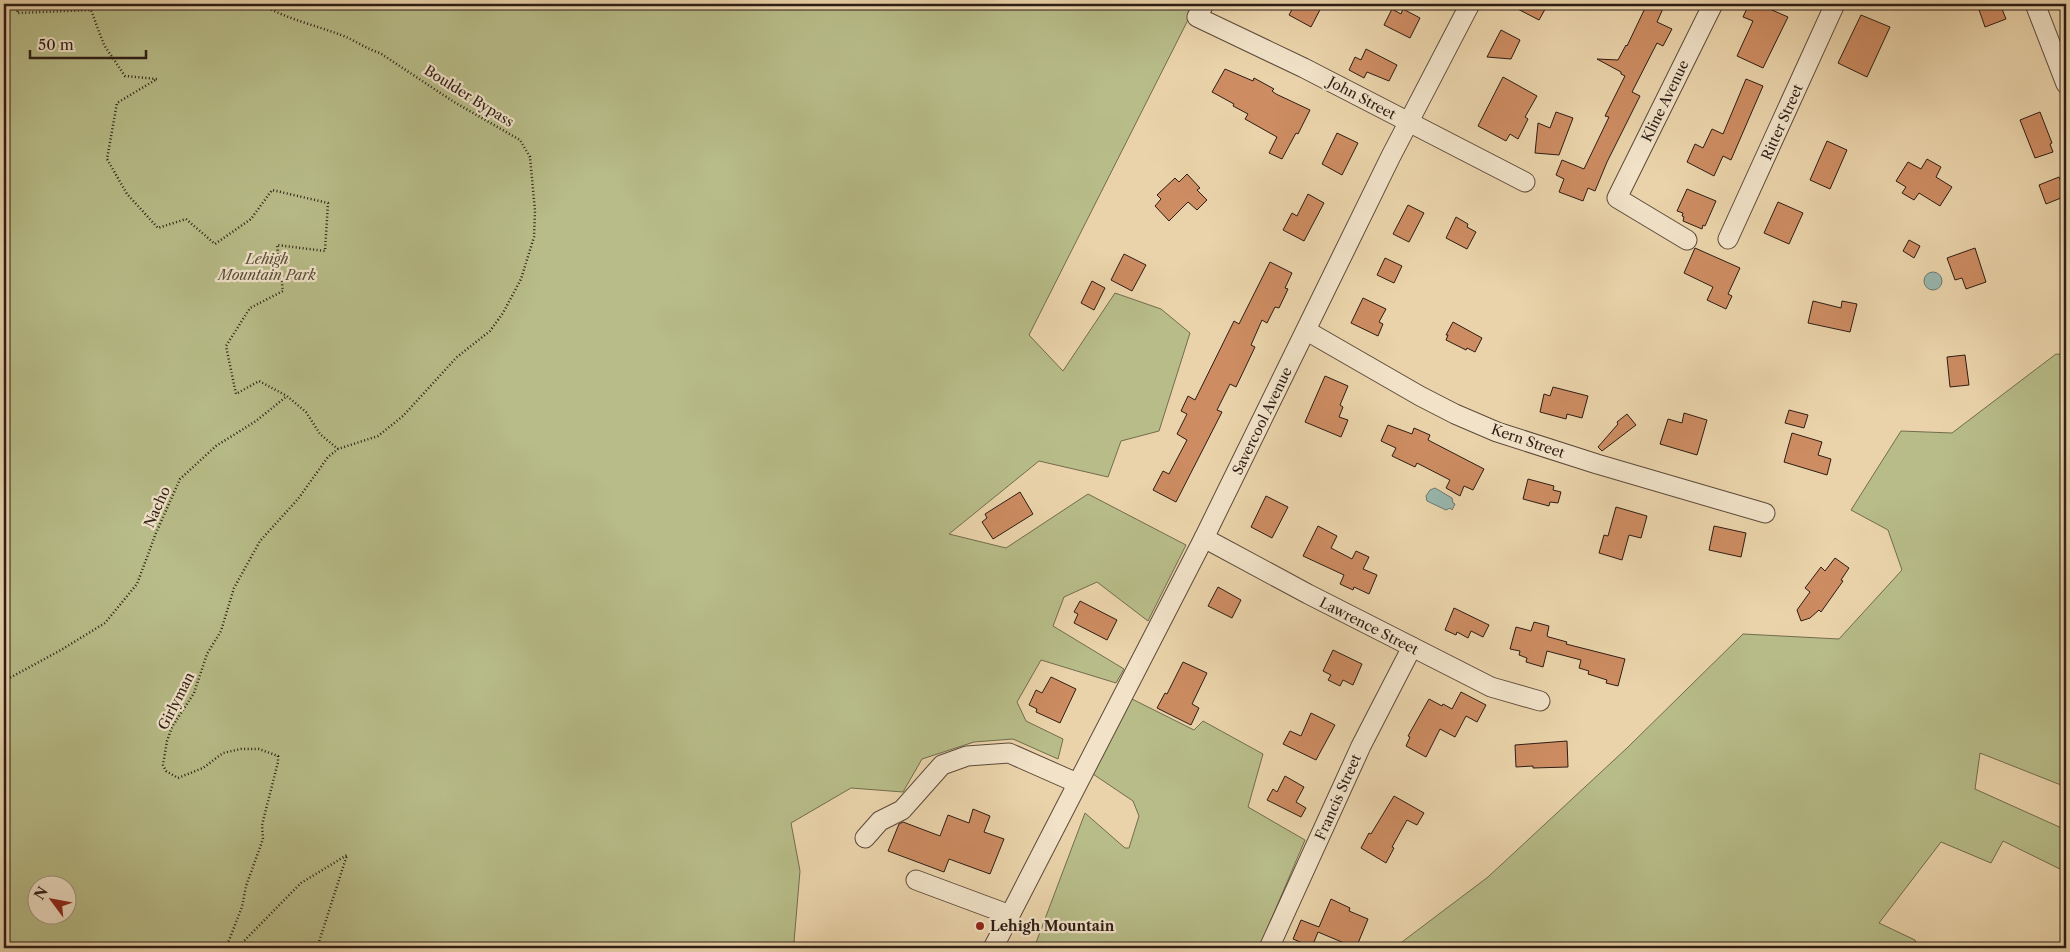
<svg xmlns="http://www.w3.org/2000/svg" width="2070" height="952" font-family="'Libre Caslon Text',serif">
	<style>
		.green { fill: #b7bc88; stroke: #726c4e; fill-rule: evenodd }
		.water { fill: #98b7ae; stroke: #6d7971 }
		.building { fill: #cd8c62; stroke: #2d1d15 }
		.lines { fill: none; stroke-linecap: round; stroke-linejoin: round }
		.minor-casing { stroke: #5c4a3a; stroke-width: 21 }
		.path { stroke: #2d1d15; stroke-width: 2.5; stroke-dasharray: 1 2.5; stroke-linecap: butt }
		.minor { stroke: #f1e2c8; stroke-width: 19 }
		.poi-dot { fill: #8f2418; stroke: #f1e2c8; stroke-width: 2 }
		.labels { text-anchor: middle; stroke-width: 4.5; stroke-linejoin: round; paint-order: stroke }
		.street-label { font-size: 14px; fill: #2d1d15; stroke: #f1e2c8 }
		.park-label { font-size: 14px; font-style: italic; fill: #564d38; stroke: #f1e2c8 }
		.poi-label { font-size: 14px; font-weight: bold; fill: #2d1d15; stroke: #f1e2c8; text-anchor: start }
	</style>
	<rect width="100%" height="100%" fill="#ead3aa"/>
	<filter id="stains"><feTurbulence type="fractalNoise" baseFrequency=".004" numOctaves="4"/><feColorMatrix values="0 0 0 0 .2 0 0 0 0 .09 0 0 0 0 .02 0 0 0 .5 -.17"/></filter>
	<radialGradient id="worn" r=".72"><stop offset=".6" stop-color="#630" stop-opacity="0"/><stop offset="1" stop-color="#630" stop-opacity=".3"/></radialGradient>
	<g class="green">
		<path d="M4,4H1196L1029,335L1063,371L1115,293L1161,309L1190,333L1159,431L1121,441L1108,477L1039,461L949,534L1006,548L1088,494L1186,545L1148,621L1097,582L1064,597L1053,626L1124,669L1116,683L1041,660L1017,702L1026,721L1063,739L1058,759L1013,739L974,742L922,759L903,792L851,788L791,823L800,871L794,942L795,948H4ZM38,884H68V914H38Z"/>
		<path d="M2056,354L2066,355V787L1980,753L1975,789L2066,830V872L2003,841L1991,863L1941,842L1879,923L1915,940L1918,948H1394L1488,877L1627,748L1743,634L1839,639L1902,570L1888,530L1851,510L1901,431L1952,433Z"/>
		<path d="M1130,698L1194,730L1203,721L1263,754L1248,807L1305,840L1259,948H1034L1085,813L1125,848H1129L1139,816L1133,801L1090,772Z"/>
	</g>
	<g class="water">
		<circle cx="1933" cy="281" r="9"/>
		<path d="M1435,488L1452,498L1453,503L1455,504L1452,510L1450,508L1446,510L1427,501L1426,496L1430,490Z"/>
	</g>
	<g class="building">
		<path d="M1295,4H1323L1311,27L1289,15Z"/>
		<path d="M1508,4H1548L1539,20Z"/>
		<path d="M1647,4H1665L1657,22L1672,29L1663,46L1657,43L1632,92L1640,96L1607,162L1595,191L1588,188L1583,201L1559,192L1564,179L1556,175L1562,160L1584,169L1609,117L1605,116L1625,76L1621,74V72L1597,59L1618,60L1626,45L1627,46Z"/>
		<path d="M1749,4H1758L1788,17L1763,68L1737,56L1753,21L1743,17Z"/>
		<path d="M1977,4H2000L2006,19L1985,27Z"/>
		<path d="M1392,9L1401,14L1403,9L1420,18L1410,38L1384,25Z"/>
		<path d="M1861,15L1890,27L1867,77L1838,63Z"/>
		<path d="M1501,30L1520,40L1511,59L1487,57Z"/>
		<path d="M1366,49L1397,65L1389,81L1367,72L1364,78L1349,70L1355,57L1361,60Z"/>
		<path d="M1225,69L1253,81L1254,78L1274,89L1272,91L1276,94L1310,110L1298,134L1296,133L1282,159L1269,153L1277,137L1245,119L1248,114L1233,106L1234,104L1212,92Z"/>
		<path d="M1503,77L1537,96L1525,117L1528,119L1518,139L1510,134L1506,141L1478,126Z"/>
		<path d="M1746,79L1763,86L1731,160L1723,156L1714,176L1687,162L1695,144L1703,148L1712,129L1723,134Z"/>
		<path d="M1556,112L1573,118L1559,155L1535,153L1538,123L1550,128Z"/>
		<path d="M2040,112L2052,143L2050,144L2053,152L2035,158L2020,120Z"/>
		<path d="M1337,133L1358,143L1342,175L1322,164Z"/>
		<path d="M1827,141L1847,150L1830,189L1810,180Z"/>
		<path d="M1927,159L1941,167L1936,177L1952,187L1940,206L1919,193L1914,200L1902,193L1906,187L1896,181L1908,162L1921,169Z"/>
		<path d="M1187,174L1200,188L1197,190L1207,200L1197,210L1188,202L1169,221L1155,206L1161,199L1157,195L1175,178L1179,182Z"/>
		<path d="M2059,177L2062,184L2066,183V196L2046,204L2039,185Z"/>
		<path d="M1687,189L1716,201L1705,226L1703,225L1702,229L1683,221L1684,217L1682,216L1683,213L1677,211Z"/>
		<path d="M1308,194L1324,203L1304,241L1283,230L1292,213L1297,216Z"/>
		<path d="M1778,202L1803,213L1789,244L1764,233Z"/>
		<path d="M1408,205L1424,213L1409,242L1393,234Z"/>
		<path d="M1456,217L1468,224L1467,227L1476,232L1467,249L1446,238Z"/>
		<path d="M1909,240L1920,246L1914,258L1903,251Z"/>
		<path d="M1695,248L1740,268L1728,294L1732,296L1726,309L1707,300L1713,287L1684,273Z"/>
		<path d="M1975,248L1986,282L1966,289L1962,278L1955,280L1947,258Z"/>
		<path d="M1124,254L1146,265L1132,291L1111,280Z"/>
		<path d="M1385,258L1402,266L1394,283L1377,275Z"/>
		<path d="M1270,262L1292,273L1285,288L1288,289L1279,308L1275,307L1267,323L1262,320L1251,345L1255,347L1236,387L1230,384L1217,410L1222,412L1176,502L1153,490L1163,471L1169,474L1187,440L1177,434L1187,414L1181,411L1188,396L1195,400L1234,321L1239,324Z"/>
		<path d="M1092,281L1105,288L1094,310L1081,303Z"/>
		<path d="M1363,298L1386,309L1379,322L1383,324L1378,336L1351,323Z"/>
		<path d="M1813,301L1841,308L1842,301L1857,304L1850,332L1808,323Z"/>
		<path d="M1453,322L1482,338L1475,352L1467,348L1466,350L1446,340L1448,335H1446Z"/>
		<path d="M1965,355L1969,385L1950,387L1947,357Z"/>
		<path d="M1325,376L1348,386L1340,405L1343,407L1339,417L1348,420L1341,437L1305,422Z"/>
		<path d="M1553,387L1588,396L1582,418L1567,414L1566,419L1540,412L1544,394L1550,396Z"/>
		<path d="M1789,410L1808,415L1804,428L1785,423Z"/>
		<path d="M1684,413L1707,420L1697,455L1660,444L1668,419L1682,423Z"/>
		<path d="M1627,414L1636,425L1602,451L1598,447L1618,424L1617,422Z"/>
		<path d="M1388,425L1412,434L1414,428L1430,435L1428,440L1484,469L1473,490L1464,486L1460,496L1446,488L1450,480L1417,463L1415,467L1392,456L1396,448L1381,441Z"/>
		<path d="M1792,433L1822,442L1818,455L1831,459L1827,475L1784,462Z"/>
		<path d="M1528,479L1554,486L1553,490L1561,492L1558,503L1550,502L1549,506L1523,499Z"/>
		<path d="M1020,492L1033,514L993,539L982,522L987,518L985,514Z"/>
		<path d="M1266,496L1288,507L1272,538L1251,527Z"/>
		<path d="M1616,507L1647,516L1641,538L1629,535L1622,560L1599,553L1604,535L1608,536Z"/>
		<path d="M1318,526L1337,536L1331,548L1352,559L1356,551L1369,557L1363,569L1377,575L1369,594L1354,587L1353,590L1340,584L1344,575L1303,556Z"/>
		<path d="M1714,526L1746,533L1741,557L1709,550Z"/>
		<path d="M1835,558L1849,568L1841,580L1843,581L1821,612L1819,610L1810,618L1801,621L1797,610L1810,592L1805,588L1821,567L1825,571Z"/>
		<path d="M1218,587L1241,600L1232,618L1208,606Z"/>
		<path d="M1080,601L1117,620L1107,640L1074,623L1078,614L1074,612Z"/>
		<path d="M1454,608L1489,625L1483,637L1471,631L1468,638L1457,632L1456,635L1445,630Z"/>
		<path d="M1534,622L1549,626L1547,636L1549,637L1567,642L1566,644L1625,659L1618,686L1606,683L1607,680L1588,674L1589,671L1579,668L1581,660L1547,651L1543,667L1526,662L1527,658L1519,655L1520,651L1510,649L1516,627L1531,631Z"/>
		<path d="M1333,650L1362,664L1353,685L1343,680L1340,686L1328,680L1331,675L1323,671Z"/>
		<path d="M1183,662L1207,673L1192,704L1199,708L1191,725L1157,708L1165,693L1167,694Z"/>
		<path d="M1051,677L1076,689L1060,723L1036,712L1037,709L1029,705L1036,690L1042,693Z"/>
		<path d="M1461,692L1486,705L1477,722L1466,716L1455,737L1440,729L1426,757L1406,746L1410,737L1408,736L1429,699L1442,706L1443,704L1452,709Z"/>
		<path d="M1311,713L1335,725L1316,760L1283,744L1290,731L1301,736Z"/>
		<path d="M1567,741L1568,767L1533,768V766L1516,767L1515,745Z"/>
		<path d="M1285,776L1304,787L1296,802L1306,808L1301,817L1267,800L1273,789L1277,792Z"/>
		<path d="M1394,796L1424,813L1417,825L1407,820L1392,847L1394,848L1386,863L1361,848L1369,833L1371,834Z"/>
		<path d="M973,809L990,816L984,832L1004,839L990,874L949,859L944,872L888,851L899,824L903,822L940,836L948,815L969,823Z"/>
		<path d="M1331,899L1350,908L1349,911L1368,919L1356,948L1318,932L1312,947L1293,939L1301,920L1319,927Z"/>
	</g>
	<g class="lines">
		<g class="minor-casing">
			<g id="minor">
				<path d="M1204,4L1197,17L1304,68L1525,182"/>
				<path d="M2035,4L2066,84"/>
				<path d="M1728,239L1835,4"/>
				<path d="M1687,240L1617,198L1713,4"/>
				<path d="M1307,331L1420,396L1455,414L1497,432L1597,464L1765,513"/>
				<path d="M1204,538L1308,594L1491,687L1540,701"/>
				<path d="M865,838L880,821L902,810L942,765L967,756L1009,753L1077,783"/>
				<path d="M916,880L1010,915"/>
				<path d="M993,948L1204,538L1391,156L1470,4"/>
				<path d="M1269,948L1361,746L1412,647"/>
			</g>
		</g>
		<g class="path">
			<path d="M19,4L17,13L91,10L104,45L125,76L157,79L117,103L107,159L127,194L158,228L186,219L215,244L251,219L272,190L328,203L325,251L277,245L283,291L250,308L226,346L236,394L259,381L287,396"/>
			<path d="M4,681L61,650L105,623L137,584L156,533L180,479L216,446L256,421L287,396L306,412L320,434L338,449"/>
			<path d="M226,948L242,907L246,886L263,839L262,825L278,762V756L259,749H241L223,753L203,768L178,778L166,771L163,765L167,741L172,727L194,693L207,654L221,631L234,588L260,541L298,499L328,457L338,449L378,436L403,416L457,357L490,331L503,313L521,279L534,237L535,211L530,157L520,140L454,102L380,53C366,49 355,40 341,35C315,25 286,19 261,4"/>
			<path d="M237,948L301,883L347,855L317,948"/>
		</g>
		<use href="#minor" class="minor"/>
	</g>
	<circle class="poi-dot" cx="980" cy="926" r="5"/>
	<g class="labels">
		<g class="street-label">
			<text transform="translate(469 96) rotate(32)" y="5">Boulder Bypass</text>
			<text transform="translate(1362 98) rotate(28)" y="5">John Street</text>
			<text transform="translate(1665 101) rotate(-64)" y="5">Kline Avenue</text>
			<text transform="translate(1782 122) rotate(-66)" y="5">Ritter Street</text>
			<text transform="translate(1262 421) rotate(-64)" y="5">Savercool Avenue</text>
			<text transform="translate(1528 441) rotate(19)" y="5">Kern Street</text>
			<text transform="translate(157 507) rotate(-66)" y="5">Nacho</text>
			<text transform="translate(1369 626) rotate(27)" y="5">Lawrence Street</text>
			<text transform="translate(176 701) rotate(-63)" y="5">Girlyman</text>
			<text transform="translate(1338 797) rotate(-66)" y="5">Francis Street</text>
		</g>
		<g class="park-label">
			<text x="267" y="264">Lehigh<tspan x="267" dy="16">Mountain Park</tspan></text>
		</g>
		<g class="poi-label">
			<text x="990" y="931">Lehigh Mountain</text>
		</g>
	</g>
	<rect width="2070" height="952" fill="none" stroke="#ead3aa" stroke-width="20"/>
	<rect x="5" y="5" width="2060" height="942" fill="none" stroke="#2d1d15" stroke-width="2.5"/>
	<rect x="10" y="10" width="2050" height="932" fill="none" stroke="#2d1d15"/>
	<g transform="translate(52 900) rotate(302)"><circle r="24" fill="#f1e2c8" stroke="#a39380"/>
	<path d="M0-4L9 19L0 12L-9 19Z" fill="#8f2418"/>
	<text y="-8" font-size="14" font-weight="bold" text-anchor="middle" fill="#2d1d15">N</text>
	</g>
	<path d="M30 50v8h116v-8" fill="none" stroke="#2d1d15" stroke-width="2.5"/>
	<text x="38" y="50" font-size="15" fill="#2d1d15" stroke="#f1e2c8" stroke-width="4" paint-order="stroke">50 m</text>
	<rect width="100%" height="100%" filter="url(#stains)"/>
	<rect width="100%" height="100%" fill="url(#worn)"/>
</svg>
